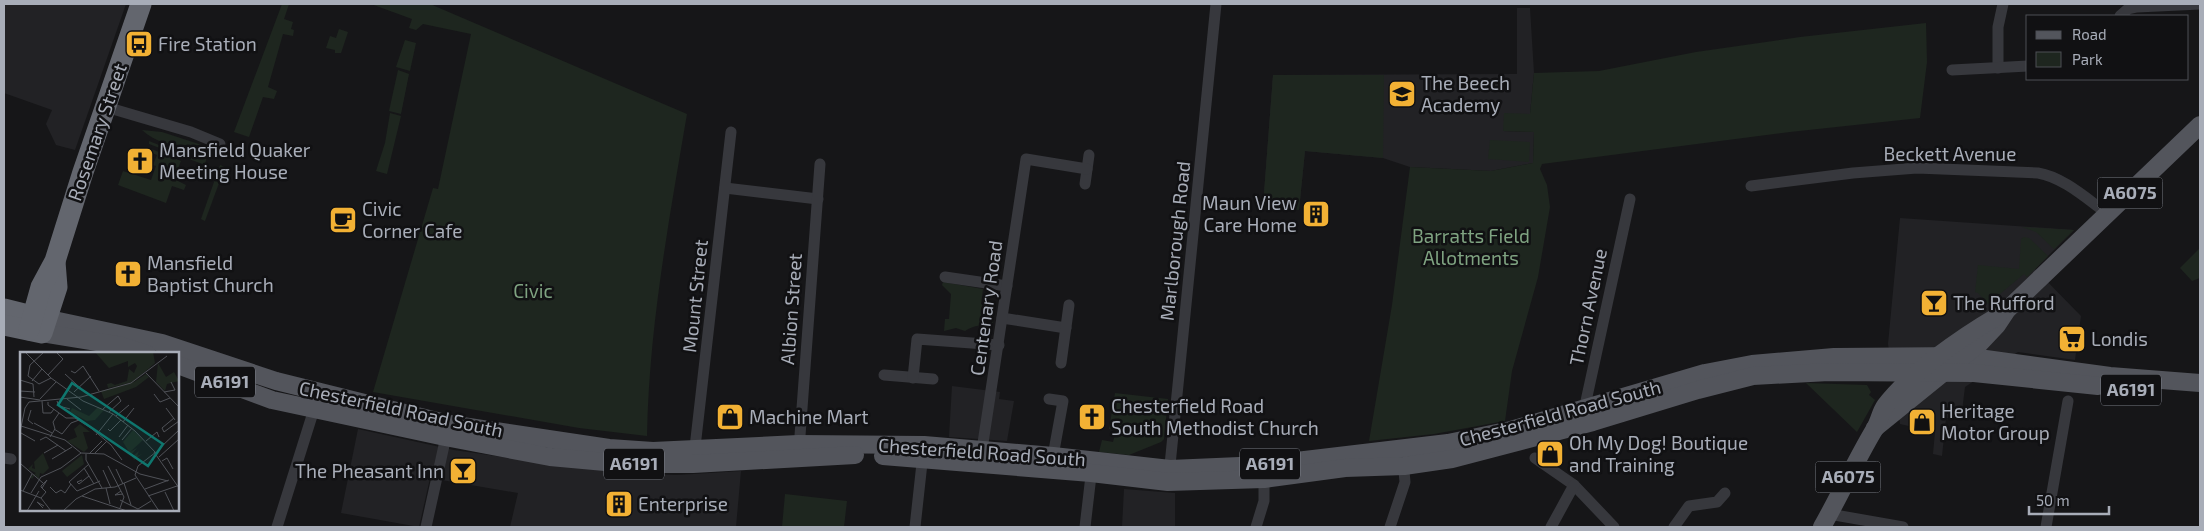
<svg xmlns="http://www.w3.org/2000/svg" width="2204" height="531" font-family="'Exo 2',sans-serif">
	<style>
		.built { fill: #222225 }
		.green { fill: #1e261f }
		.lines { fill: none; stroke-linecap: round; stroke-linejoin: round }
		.street { stroke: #37383d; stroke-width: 11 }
		.primary { stroke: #53555c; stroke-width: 18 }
		.highway { stroke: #63666e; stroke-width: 21 }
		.labels { text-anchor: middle; stroke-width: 5; stroke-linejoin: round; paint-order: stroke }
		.shield { fill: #111113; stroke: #7b7e86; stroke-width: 1 }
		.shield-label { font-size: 18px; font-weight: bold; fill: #a8adb8 }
		.poi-label { font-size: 19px; fill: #a8adb8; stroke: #111113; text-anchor: start }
		.street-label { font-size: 19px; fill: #a8adb8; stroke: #111113 }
		.park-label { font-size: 19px; fill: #7fa381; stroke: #111113 }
		.inset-road { fill: none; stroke: #505258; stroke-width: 1 }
		.view { fill: #0f766e; fill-opacity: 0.15; stroke: #0f766e; stroke-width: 2.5 }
		.inset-edge { fill: none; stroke: #a8adb8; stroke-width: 2.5 }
	</style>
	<rect width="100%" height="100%" fill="#161618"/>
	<g class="built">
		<path d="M4,4H126L75,150L56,145L46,124L52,110L4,93Z"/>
		<path d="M1517,8H1530L1534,73L1530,114L1503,131L1534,132L1533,163L1491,171L1410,167L1383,158L1305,151L1299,210L1263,206L1273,75L1517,74Z"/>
		<path d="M1900,218L2074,230L2035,269L2081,316L2075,360L2018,352L1965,387L1961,419L1946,418L1942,456L1933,454L1935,432L1900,424L1888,344Z"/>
		<path d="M952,386L1000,392L999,399L1014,401L1007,441L949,437Z"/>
		<path d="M358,429L454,450L579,468L643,474L677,475L741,471L736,527H510L518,493L430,478L419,527L341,513Z"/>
		<path d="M1124,489L1175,493V527H1122Z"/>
	</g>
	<g class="green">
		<path d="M282,4H289L284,19L293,22L291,29L294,30L293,36L283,34L268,87L277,91L274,99L263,97L249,137L234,132Z"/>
		<path d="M371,4H430L687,114C669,220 649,327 647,436L579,428L373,392L433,188L438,189L471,34L423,24L416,30L409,28L412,19Z"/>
		<path d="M1926,23L1927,62L1920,118L1790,132L1542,164L1540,169L1547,185L1550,207L1538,277L1512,371L1505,421L1434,434L1369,441L1392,305L1410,167L1491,171L1533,163L1534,132L1503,131L1504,113L1530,114L1534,73L1599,71L1696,52L1800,37Z"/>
		<path d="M339,29L348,32L341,53H335V50L326,48L330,36L336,38Z"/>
		<path d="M405,40L416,43L410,71L396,67Z"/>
		<path d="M398,70L409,74L401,114L389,111Z"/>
		<path d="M1273,75H1384L1383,158L1305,151L1299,210L1263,206Z"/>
		<path d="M390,113L401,116L387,174L376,171L385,143Z"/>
		<path d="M142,130L162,132L202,145C180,146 159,146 142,130Z"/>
		<path d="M1490,140L1530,142L1529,162L1488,159Z"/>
		<path d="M149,141L164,147L204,150L207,155L205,165L149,144Z"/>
		<path d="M149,148L181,161L174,179L186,185L184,190L172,186L166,203L118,185L123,171L151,180L156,166L153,165L157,155L147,151Z"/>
		<path d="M220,165L225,167L205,221L201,219Z"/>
		<path d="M2022,227L2074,230L2054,249L2036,232Z"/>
		<path d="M2024,237L2029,238L2048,256L2027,277L2024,274L1988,304L1978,293L1975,292L1978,265L2019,269L2021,239Z"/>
		<path d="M2200,248V278L2192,281L2180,268Z"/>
		<path d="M943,282L983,289L981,304L995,306L993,323C984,325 974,325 965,331L956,328L944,331L945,319H949L951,294L942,285Z"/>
		<path d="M1806,383L1867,385L1871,392L1869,395L1875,400L1857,432Z"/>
		<path d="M1115,393L1168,399L1164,439L1161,442L1129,455L1099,452L1102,440L1113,442L1116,430L1109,429Z"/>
		<path d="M785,494L847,501L844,527H782Z"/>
	</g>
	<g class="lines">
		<g class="street">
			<path d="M2120,16L2128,9L2137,7L2200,4"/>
			<path d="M1998,68V27L2003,4"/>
			<path d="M1952,70L2028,66"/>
			<path d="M106,107L191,132L220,144"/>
			<path d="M1085,184L1089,155"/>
			<path d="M1751,186L1853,173L1917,168L2038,173C2063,177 2087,199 2108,214"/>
			<path d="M725,188L818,199"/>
			<path d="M945,277L1007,286"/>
			<path d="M1002,318L1066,328"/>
			<path d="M1061,363L1069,305"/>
			<path d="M884,375L933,379"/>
			<path d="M913,378L917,339L999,345"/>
			<path d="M1049,399L1063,401L1053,456"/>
			<path d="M1590,413L1586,401L1630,199"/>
			<path d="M799,449L820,164"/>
			<path d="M694,456L731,132"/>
			<path d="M981,456L1026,159L1087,169"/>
			<path d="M4,458L11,459"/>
			<path d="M1535,458L1574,485L1614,527"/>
			<path d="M1169,475L1216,4"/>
			<path d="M1829,514L1903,527"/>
			<path d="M277,527L316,403"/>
			<path d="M426,527L447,432"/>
			<path d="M915,527L923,454"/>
			<path d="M1085,527L1092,467"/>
			<path d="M1256,527L1264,501V474"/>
			<path d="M1390,527L1405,482L1402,449"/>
			<path d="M1551,527L1574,485"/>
			<path d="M1674,527L1689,506L1717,502L1725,493"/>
			<path d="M2046,527L2068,401"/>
		</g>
		<g class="primary">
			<path d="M35,316L162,343L276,381L449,424L609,448L653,451L798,444L924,445L1053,456L1170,469L1263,465L1448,443L1511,430L1705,373L1752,364L1834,357L1964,356L2110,376L2200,383"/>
			<path d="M42,333L122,346L147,354"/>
			<path d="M178,365L272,400L445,437L550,457L627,464H693L855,455"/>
			<path d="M1875,428L1980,343L1997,325L2007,310L2200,125"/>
			<path d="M883,456L1091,473L1168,482L1264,479L1345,468L1404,466L1452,459L1593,422L1698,390L1753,376L1829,372L1974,373L2098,386"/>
			<path d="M1822,527C1840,495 1855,462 1874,430C1879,423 1880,413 1885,406C1910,373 1962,337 1998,316"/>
		</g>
		<g class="highway">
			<path d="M4,309L32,316"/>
			<path d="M4,325L42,333L57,287L55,262"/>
			<path d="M29,330L41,287L55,261L83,172L141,4"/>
		</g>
	</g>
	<defs>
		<g id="bus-square" transform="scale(1.4375)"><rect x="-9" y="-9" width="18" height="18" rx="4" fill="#f2b134" stroke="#111113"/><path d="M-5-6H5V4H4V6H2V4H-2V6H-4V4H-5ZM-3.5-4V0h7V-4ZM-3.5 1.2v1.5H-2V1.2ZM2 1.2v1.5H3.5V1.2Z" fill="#111"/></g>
		<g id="school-square" transform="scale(1.4375)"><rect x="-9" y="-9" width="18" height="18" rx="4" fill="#f2b134" stroke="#111113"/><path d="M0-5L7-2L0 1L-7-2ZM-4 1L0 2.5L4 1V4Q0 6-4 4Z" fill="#111"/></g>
		<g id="church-square" transform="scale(1.4375)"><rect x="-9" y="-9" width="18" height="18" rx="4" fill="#f2b134" stroke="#111113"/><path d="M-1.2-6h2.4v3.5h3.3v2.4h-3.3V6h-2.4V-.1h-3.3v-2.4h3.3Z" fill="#111"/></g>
		<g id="building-square" transform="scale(1.4375)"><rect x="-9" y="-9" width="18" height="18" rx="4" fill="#f2b134" stroke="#111113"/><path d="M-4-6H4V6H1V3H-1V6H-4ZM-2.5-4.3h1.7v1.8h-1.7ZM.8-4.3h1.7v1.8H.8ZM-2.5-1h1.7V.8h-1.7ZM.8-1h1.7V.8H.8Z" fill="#111"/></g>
		<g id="cafe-square" transform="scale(1.4375)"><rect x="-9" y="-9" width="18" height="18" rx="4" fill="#f2b134" stroke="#111113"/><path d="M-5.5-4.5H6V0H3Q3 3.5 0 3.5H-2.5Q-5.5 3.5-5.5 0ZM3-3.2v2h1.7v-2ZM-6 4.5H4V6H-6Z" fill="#111"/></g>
		<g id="bar-square" transform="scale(1.4375)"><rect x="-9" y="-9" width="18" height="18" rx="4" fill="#f2b134" stroke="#111113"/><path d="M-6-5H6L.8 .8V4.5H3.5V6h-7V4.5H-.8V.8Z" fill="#111"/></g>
		<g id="supermarket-square" transform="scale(1.4375)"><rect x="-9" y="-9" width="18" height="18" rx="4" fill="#f2b134" stroke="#111113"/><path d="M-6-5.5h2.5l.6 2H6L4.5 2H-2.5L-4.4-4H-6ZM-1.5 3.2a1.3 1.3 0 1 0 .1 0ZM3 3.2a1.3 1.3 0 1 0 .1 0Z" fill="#111"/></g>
		<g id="shop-square" transform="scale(1.4375)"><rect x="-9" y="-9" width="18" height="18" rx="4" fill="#f2b134" stroke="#111113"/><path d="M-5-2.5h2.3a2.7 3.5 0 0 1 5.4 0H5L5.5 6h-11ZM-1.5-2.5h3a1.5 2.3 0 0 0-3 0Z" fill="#111"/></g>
	</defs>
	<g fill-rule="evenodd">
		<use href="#bus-square" x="139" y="44"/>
		<use href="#school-square" x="1402" y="94"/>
		<use href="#church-square" x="140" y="161"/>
		<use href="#building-square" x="1316" y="214"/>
		<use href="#cafe-square" x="343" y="220"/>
		<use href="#church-square" x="128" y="274"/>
		<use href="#bar-square" x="1934" y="303"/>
		<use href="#supermarket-square" x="2072" y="339"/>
		<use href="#shop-square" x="730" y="417"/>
		<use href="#church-square" x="1092" y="417"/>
		<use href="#shop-square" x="1922" y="422"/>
		<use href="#shop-square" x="1550" y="454"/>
		<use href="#bar-square" x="463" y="471"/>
		<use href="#building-square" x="619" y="504"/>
	</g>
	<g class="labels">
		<g class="shield">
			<rect x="2097.5" y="177.5" width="65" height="31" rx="4"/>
			<rect x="195" y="366.5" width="60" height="31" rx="4"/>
			<rect x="2101" y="374.5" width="60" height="31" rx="4"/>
			<rect x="604" y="448.5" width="60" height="31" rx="4"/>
			<rect x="1240" y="448.5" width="60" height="31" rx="4"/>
			<rect x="1815.5" y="461.5" width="65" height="31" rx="4"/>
		</g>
		<g class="shield-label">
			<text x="2130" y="199">A6075</text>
			<text x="225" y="388">A6191</text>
			<text x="2131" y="396">A6191</text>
			<text x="634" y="470">A6191</text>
			<text x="1270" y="470">A6191</text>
			<text x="1848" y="483">A6075</text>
		</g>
		<g class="poi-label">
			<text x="158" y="51">Fire Station</text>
			<text x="1421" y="90">The Beech<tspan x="1421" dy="22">Academy</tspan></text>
			<text x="159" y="157">Mansfield Quaker<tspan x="159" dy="22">Meeting House</tspan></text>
			<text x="1297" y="210" text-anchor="end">Maun View<tspan x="1297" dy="22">Care Home</tspan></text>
			<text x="362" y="216">Civic<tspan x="362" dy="22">Corner Cafe</tspan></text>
			<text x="147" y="270">Mansfield<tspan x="147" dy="22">Baptist Church</tspan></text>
			<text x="1953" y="310">The Rufford</text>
			<text x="2091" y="346">Londis</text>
			<text x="1111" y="413">Chesterfield Road<tspan x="1111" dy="22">South Methodist Church</tspan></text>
			<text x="1941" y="418">Heritage<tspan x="1941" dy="22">Motor Group</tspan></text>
			<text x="749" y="424">Machine Mart</text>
			<text x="1569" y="450">Oh My Dog! Boutique<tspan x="1569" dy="22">and Training</tspan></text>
			<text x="444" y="478" text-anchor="end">The Pheasant Inn</text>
			<text x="638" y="511">Enterprise</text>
		</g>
		<g class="street-label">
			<text transform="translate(97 132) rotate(-71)" y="7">Rosemary Street</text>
			<text x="1950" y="161">Beckett Avenue</text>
			<text transform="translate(1175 241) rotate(-84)" y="7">Marlborough Road</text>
			<text transform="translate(695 296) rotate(-84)" y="7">Mount Street</text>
			<text transform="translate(1588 307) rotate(-78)" y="7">Thorn Avenue</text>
			<text transform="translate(986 308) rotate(-82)" y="7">Centenary Road</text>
			<text transform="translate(791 309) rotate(-86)" y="7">Albion Street</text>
			<text transform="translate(401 409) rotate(12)" y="7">Chesterfield Road South</text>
			<text transform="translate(1560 413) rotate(-15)" y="7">Chesterfield Road South</text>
			<text transform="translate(982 452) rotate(4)" y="7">Chesterfield Road South</text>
		</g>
		<g class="park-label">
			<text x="1471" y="243">Barratts Field<tspan x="1471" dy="22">Allotments</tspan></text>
			<text x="533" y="298">Civic</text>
		</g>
	</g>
	<g transform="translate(20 352)">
		<rect width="159" height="159" fill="#161618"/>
		<path d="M75,0H133L135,11L113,30L88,36L87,32L91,31L95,33L107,29L109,17L114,21L117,14L115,11L108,15V9L89,16ZM138,11L146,25L154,20L159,29L147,32L145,39L136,30ZM126,22L129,25L116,35L84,47L81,39L114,30ZM78,55L84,58L75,68L67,69L50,60L52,56L69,64ZM60,72L70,80H63L68,96L64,100L47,89L57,85L54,77ZM113,78L123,88L110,100L117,96L112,102L114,107V103L119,99L117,104L122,102L114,108L103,90ZM23,101L29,116L23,122L20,121L19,127L15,123L12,127L10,125L16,121L8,117L13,112L12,116L15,117L14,110ZM62,103L64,112L47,125L42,119Z" fill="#1e261f"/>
		<path class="inset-road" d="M5,0L31,26L63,49L93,62L115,79L135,100M24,0L10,13L8,24L19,32L31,26M51,19L55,21L63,14L79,39M126,21L159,55M45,22L67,42M28,23L43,7L36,0M0,28L13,32L14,45M12,29L22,17M0,39L15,40M54,40L71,24M144,40L155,38L151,30M134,42L140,50L150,46M0,45L20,48M20,47L36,30M47,47L61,58M22,49L23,61H31L34,57M37,49L39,54L50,57M28,50V53L46,66H55L71,76L91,93L102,108M146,56L155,68M83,57L98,44L101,49M11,58L8,68L13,72M89,60L101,49M96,64L109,53M154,66L142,76L144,80L159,69M103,70L114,56M14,71L32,81M1,74L45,88L61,101L84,102L120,122L148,129M34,77L42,82L51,71L59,68M88,77L90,79L101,68M0,80L5,56L9,50L61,45L111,31L147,4M1,81L15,89M76,83L93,62M30,85L35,77L33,70L39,61M99,85L108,73M20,88L26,85L46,99M102,88L112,76M126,89L137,80L139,85M141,95L159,78M134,100L159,136M136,100L118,114L115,123L139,159M24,101L38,93M75,101L87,89M66,102V108L82,136M69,102L82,89M139,105L159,87M32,107L52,95M142,109L147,106L153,117M1,112L23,131M69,112L49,130L57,139L80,129M88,114L104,145L100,156M64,116L74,132M96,117L103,132M83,118L91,136M62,128L57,130L59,132L69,124M104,131L111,153M30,135L36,141L41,138L45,141L51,132M86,136L90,152M125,137L149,128M0,138L21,146L31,159M3,139L12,122M101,139L95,143L103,142M145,140L154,159M11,141L21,125L41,116L61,101M62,144L107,159M128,144L157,134M21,146L26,140L21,135V134L27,128L22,136M100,148L118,157L131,149M23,156L17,150L24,154M7,159L19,139M43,159L56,147L75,137L95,135L116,126"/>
		<path class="view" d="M52,31L143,92L128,114L38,53Z"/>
		<rect width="159" height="159" class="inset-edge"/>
	</g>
	<rect width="2204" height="531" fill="none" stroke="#a8adb8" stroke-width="10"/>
	<rect x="2026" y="15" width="162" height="65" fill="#111113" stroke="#4d4f55"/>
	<rect x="2036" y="31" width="25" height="8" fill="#53555c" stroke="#4d4f55"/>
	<text x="2072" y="40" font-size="15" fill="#a8adb8">Road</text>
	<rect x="2036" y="52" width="25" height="15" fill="#1e261f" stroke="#4d4f55"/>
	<text x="2072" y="65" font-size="15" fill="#a8adb8">Park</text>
	<path d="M2029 506v8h80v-8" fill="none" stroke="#a8adb8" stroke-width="2.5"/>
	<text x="2036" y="506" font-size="15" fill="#a8adb8" stroke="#111113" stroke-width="4" paint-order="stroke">50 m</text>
</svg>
